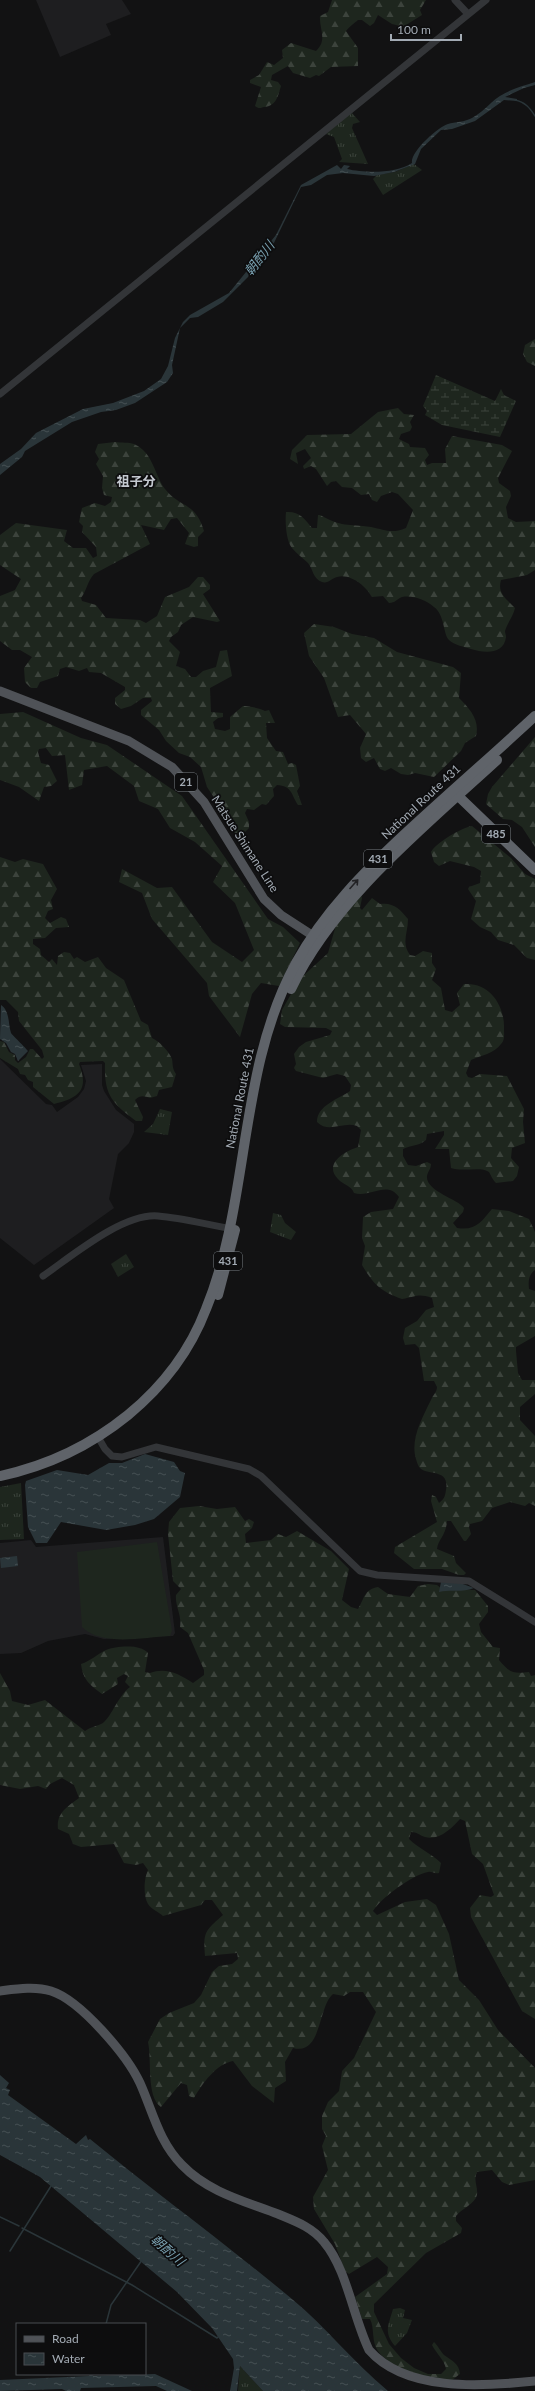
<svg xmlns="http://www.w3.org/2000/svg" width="535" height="2391" font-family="Lato,'Noto Sans JP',sans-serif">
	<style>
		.built { fill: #1e1e20 }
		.grass { fill: url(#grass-tufts) }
		.forest { fill: url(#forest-firs) }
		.wetland { fill: url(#wetland-marsh) }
		.garden { fill: #1e261e }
		.water { fill: url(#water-ripples) }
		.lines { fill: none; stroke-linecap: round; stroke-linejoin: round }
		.stream { stroke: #2a3539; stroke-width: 1.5 }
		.minor { stroke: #333538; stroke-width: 7 }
		.major { stroke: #4f5257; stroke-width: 9 }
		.highway { stroke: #5f6369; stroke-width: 10 }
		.oneway { stroke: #222225 }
		.labels { text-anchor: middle; stroke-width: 3.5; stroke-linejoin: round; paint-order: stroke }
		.shield { fill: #0d0d0e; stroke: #767c82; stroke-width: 1 }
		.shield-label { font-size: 11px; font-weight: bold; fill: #a3abb4 }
		.street-label { font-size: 12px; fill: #a3abb4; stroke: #0d0d0e }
		.water-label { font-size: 13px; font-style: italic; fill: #79a0b0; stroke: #0d0d0e }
		.neighbourhood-label { font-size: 13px; font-weight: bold; fill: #c4c9d0; stroke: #0d0d0e }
	</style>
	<defs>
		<pattern id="grass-tufts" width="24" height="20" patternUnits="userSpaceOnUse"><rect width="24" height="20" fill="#1e261e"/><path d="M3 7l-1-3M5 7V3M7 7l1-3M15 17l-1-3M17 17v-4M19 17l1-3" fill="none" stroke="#3c433c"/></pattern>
		<pattern id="forest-firs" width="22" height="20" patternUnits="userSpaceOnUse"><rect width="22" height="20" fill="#1e261e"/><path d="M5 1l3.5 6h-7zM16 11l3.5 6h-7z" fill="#3c433c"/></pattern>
		<pattern id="wetland-marsh" width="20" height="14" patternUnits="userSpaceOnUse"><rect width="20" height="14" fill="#1e261e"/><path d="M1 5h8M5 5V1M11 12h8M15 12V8" fill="none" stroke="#3c433c"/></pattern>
		<pattern id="water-ripples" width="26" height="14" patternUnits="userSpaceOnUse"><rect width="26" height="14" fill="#2a3539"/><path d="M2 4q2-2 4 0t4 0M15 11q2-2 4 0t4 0" fill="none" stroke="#465053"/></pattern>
	</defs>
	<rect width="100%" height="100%" fill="#121213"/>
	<g class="built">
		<path d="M36,0H122L131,14L106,24L111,35L60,57Z"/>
		<path d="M0,1059L46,1104L52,1105L57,1112L78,1097L84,1089L86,1081L81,1065L102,1064V1085L104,1091L116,1110L134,1124V1132L129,1143L118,1154L109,1199L114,1208L34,1265L0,1238Z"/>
		<path d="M163,1537L175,1633L173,1636L104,1639L85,1634L48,1641L21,1653L0,1654V1543L31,1540L36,1547Z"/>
	</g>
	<g class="grass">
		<path d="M351,112L360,122L353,124L352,128L368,164L339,162L342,159L334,137L326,134Z"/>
		<path d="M414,164L422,170L383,195L373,179L377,175L395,172Z"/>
		<path d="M160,1109L172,1112L168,1135L144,1132L153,1124Z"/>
		<path d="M273,1213L281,1215L285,1223L296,1232L291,1240L270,1232Z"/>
		<path d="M126,1254L134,1267L118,1277L111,1264Z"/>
		<path d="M21,1483L24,1539L0,1540V1487Z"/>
		<path d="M400,2308L405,2310L403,2318L412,2320L407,2333L395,2346C383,2332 389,2324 393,2309Z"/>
		<path d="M240,2366L263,2391H238Z"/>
	</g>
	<g class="forest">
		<path d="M332,0H426L420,10L422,15L406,25L400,26L392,24L378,15L374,23L370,26L362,20H358C354,23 349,27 346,31L358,48V66L331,67L319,76L316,75L310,78L293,73L288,66L272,75L271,80L278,82L281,86C278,95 277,106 264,107C260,108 259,109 255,106L261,87L250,83V80L259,75L267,62L274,65L283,58L282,50L291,43L316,51C328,40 319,29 320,16L328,12Z"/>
		<path d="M535,339V366L527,362L523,354L525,345Z"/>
		<path d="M398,408L404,414L414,415L410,422L412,427L410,431L401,434L399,439L409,444L410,447L425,448L429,455L425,460L427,465L432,463H446L445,449L452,436L502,445L512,451L498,478L499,483L510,491L511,496L506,507L508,518L516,522L535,521V570L527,575L501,580C497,594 507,599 515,608C513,617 507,623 505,631C505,633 506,635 506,637C504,655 484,653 471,649C465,647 454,645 449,640C443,634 445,615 434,607C426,600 413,595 402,597C397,599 395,603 389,603L383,596L372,597C366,586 350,573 337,577C332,578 328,584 322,582C313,579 313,569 308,563C303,558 297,554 292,548C286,540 285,522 286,512C299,511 305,519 312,528H317L318,515H320C341,527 348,524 371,527C385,530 392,534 406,528L413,510L398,494L392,492L381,496L377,502L372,500L369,494L361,495L352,488L342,487L336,481L331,482L327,486L316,469L311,466L304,469L303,466L311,458L305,449L296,453L298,464L290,459L292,450L307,435L351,434L378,412Z"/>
		<path d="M115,442C121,443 129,442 134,444C153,452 155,476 165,489C181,509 195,501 204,531L198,537V546L194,547L185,544L189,533L177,518L171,519L164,530L141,525L150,544L94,574C87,582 87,590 81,598L82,601L96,605L106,618L140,620L146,623L157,616L165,597L189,587L198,577H203L210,585V589L203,594L220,621L217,622L193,617L181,625L178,632L171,637L169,641L180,652L176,666L185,669L191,677H196L203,671L216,667L220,651L227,650L232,676L210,688L211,712L223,713V717L218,718L213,722L215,729L225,731L230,729V717L243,706C248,706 260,708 265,711L269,710L275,723H266L267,738L276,751L283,752L288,764L292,763L296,765L300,786L297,791L302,805H298C291,794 292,786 277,785L273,789L274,796L266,805L262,804L254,810L247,809L245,813L249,822V828L242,835L232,832L225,814L207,787L201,767L190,757L179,753L166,741L159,730L141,715V710L152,701L151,698H143L131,706L121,709L115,704V698L125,690V687L101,673L89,672L87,668L79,671L66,667L60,669L58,676L40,682L37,688H31L25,682L24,668L32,657L20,650H12L0,641V596L15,590L21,579L0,565V535L16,523L67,530L64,541L73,548H86L93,558L97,556L96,547L82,532L83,526L79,522L82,508L95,503L105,506L111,502L112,497L104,495L102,488L103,476L96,464L99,459L95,452L98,444Z"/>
		<path d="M314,624L334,627L352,634L374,638L397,652L453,667L461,673L459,698C470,709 480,720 476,736L465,743L461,751L434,777L415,773L408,775L401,774L391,768L385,771L380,769L374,758L366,762L361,758L360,748L366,734L350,715L338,717L324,678L309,656L304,633Z"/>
		<path d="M23,712L81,738L107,745L182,796L268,919L283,927L300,943L279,986L261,983L252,994L240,1037L209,996L207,983L152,919L142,893L119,882L122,869L157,888L172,887L212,942L242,962L254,950L235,903L213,882L222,866L195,842L170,828L158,809L139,801L134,786L107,766L84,770L82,785L69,790L65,755L52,756L46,748L39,749L38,752L41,763L49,765L57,781L51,786L44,787L39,801L19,787L0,780V714Z"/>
		<path d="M535,737V847L522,827L512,820L503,819L486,804L488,794L492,787Z"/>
		<path d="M472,826L511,858L525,874L535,879V960L527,958L514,945L498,940L491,932L480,927L471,919L476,901L468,889L469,887L480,883L481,871L474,867L450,861L439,866L434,862L431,852C437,842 461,828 472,826Z"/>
		<path d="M0,857L15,862L23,859L43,864L57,889L51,900L53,909L48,911L45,918L50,923L61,917L66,919L69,927L56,928L45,938L33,939V944L40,949L41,955L49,962L52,959L57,965L58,956L64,952L70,953L74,959L77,957L85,962L98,957L106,968L124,980L141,1021L148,1025L152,1038C159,1041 169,1051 172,1059C173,1065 172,1068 176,1074L172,1087L159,1090L157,1096L150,1098C144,1096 140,1095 135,1100L143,1117L142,1121H136C111,1103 104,1094 105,1063L103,1061L80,1062L79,1064C89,1089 80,1098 54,1104L33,1087V1082L28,1080L25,1075L20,1074L18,1069L0,1058V1041L4,1042L9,1052L15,1055V1060L18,1063L26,1057L30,1049H33L42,1059L44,1057L42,1050L19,1021L18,1012L6,1000H0Z"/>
		<path d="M361,895L362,898L360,908L362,910L372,898L380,904C393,902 400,909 408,919C408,933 401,943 410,955L415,956L423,951L432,953V963L436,969L432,980L441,988L445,1010L452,1012L460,1005L457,993L464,984C490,982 505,1006 504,1029C504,1035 505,1040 501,1044C495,1053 480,1056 471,1060L466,1073L468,1077L472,1078L480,1074L507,1076L524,1109L523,1122L525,1143L512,1148L511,1158L519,1167L517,1176L513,1181L496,1183C492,1179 491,1175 489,1172C482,1166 463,1172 451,1168L449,1149H435L444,1135V1131L427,1134L426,1140C419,1146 411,1145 403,1149V1156L408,1165L416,1166L427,1162L431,1164C431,1169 428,1171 427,1176C425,1191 458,1199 464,1208L463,1212L453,1223L457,1228C476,1231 481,1222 492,1209L509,1211L529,1219L535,1232V1270C529,1274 528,1281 529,1289L535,1291V1336L516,1347V1351L518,1373L522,1380H535V1394L520,1407V1420L535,1436V1506L529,1503L525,1506L510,1502L492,1508L482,1521L470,1524L469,1527L471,1534L466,1541H464L451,1521H447C446,1536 438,1539 437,1549L454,1556L456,1563L466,1573L464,1575H459L442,1569H414L394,1553L395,1547L437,1522L431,1501L432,1495L436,1497L439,1503C444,1499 445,1497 446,1490C450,1468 428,1476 420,1468C418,1466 417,1462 416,1459C410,1440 422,1418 431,1400C433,1395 437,1392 437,1387L434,1381H424L419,1348L415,1344L405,1345L403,1338L405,1328L417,1321L426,1310L434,1307L432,1298C418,1293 416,1297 402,1299C380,1291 374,1285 362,1265L365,1246L362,1238L363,1217L371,1212L393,1209L399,1197C387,1180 370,1198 354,1193C351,1185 343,1185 338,1179C323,1164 345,1151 358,1147L361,1130L357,1126C343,1121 329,1134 317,1122C317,1105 339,1099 350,1091L351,1085L345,1076L337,1074L323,1078L296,1071L294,1068L296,1064L294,1054L299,1047L306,1042L330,1035L332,1031L326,1028L285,1027L280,1024L282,1010L295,987L302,977L328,953L338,918Z"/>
		<path d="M199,1506L217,1509L235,1507L245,1521L249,1519L254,1522L252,1528L245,1534L246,1543L271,1540L278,1534L286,1537L297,1531L331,1551L349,1569L342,1600L351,1607L358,1609C365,1597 364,1590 378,1587L388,1594L410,1597L418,1586L428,1584L437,1585L442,1589L475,1590L488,1606V1612L479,1624L481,1632L493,1647L500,1648L499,1660C510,1673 513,1674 529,1672L531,1676L535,1675V2019L522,2011L471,1917L470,1908L480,1895L491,1897L494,1895L483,1864L472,1854L465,1821L460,1819C452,1828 439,1841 425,1837C419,1835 417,1832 411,1832L409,1839C419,1849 431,1853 441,1863L439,1873C434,1874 432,1871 428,1872C412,1875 381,1898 373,1911L377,1915L405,1902L427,1899L436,1905L449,1934L459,1980L479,2000L498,2030L535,2068V2180L509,2185L502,2182L492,2170L477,2172C473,2181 478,2186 477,2195C475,2204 461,2209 456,2216V2221L462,2228L461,2233L426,2253L374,2304V2312L389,2344L401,2358L414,2368L428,2374H441L446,2369C445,2361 436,2353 432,2345L434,2342C438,2346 441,2352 444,2355C452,2361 459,2363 460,2374C457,2376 453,2380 450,2381C431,2388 390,2367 378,2351C371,2341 375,2329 370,2319H362L355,2297L387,2274L388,2267L377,2257L349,2274L345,2271L335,2244L314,2209L313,2197L328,2170L322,2146L326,2136L322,2129V2116L328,2102L339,2091L342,2071L354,2058L376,2012L363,1992H350L344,1996L333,1994C318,2006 322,2056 293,2048L285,2062L286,2081L275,2088L274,2103L252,2086L233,2061C216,2064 202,2084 194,2098L189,2096L187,2085L181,2083L161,2107C146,2097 152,2059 148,2042L160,2019L169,2013L194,2003L201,1995L212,1972L219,1966L232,1964L238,1959L237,1953L205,1956C203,1932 205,1931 223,1915L212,1900H205L201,1905L163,1916C159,1912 151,1909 148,1904C143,1896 144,1878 148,1870L143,1863L136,1865L124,1863L114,1844L81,1847L73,1844L69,1834L58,1829C56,1813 68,1806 79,1798L74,1785L62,1778L50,1784L46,1789L38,1786L20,1789L0,1785V1673L10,1691L12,1701L28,1705L45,1700L85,1731C90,1727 98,1726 103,1723C112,1716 118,1696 130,1687L125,1682L128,1676L124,1674L117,1678L118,1684L102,1694C90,1685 83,1680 81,1664C91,1661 97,1654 106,1650C117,1646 140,1644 148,1653L145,1672L150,1673C166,1667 179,1674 193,1683L204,1675V1670L188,1633L180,1627C182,1615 175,1607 176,1595L181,1589L173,1581L168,1534L169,1522L180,1508Z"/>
	</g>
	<path class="wetland" d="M436,375L495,401L501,389L504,395L516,401L500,437L442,425L425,415L427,411L423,406Z"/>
	<path class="garden" d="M157,1542L172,1630L170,1636C144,1637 102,1647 82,1627L77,1552Z"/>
	<g class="water">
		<path d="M535,82V85L524,88L505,97L517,99V101L504,100L475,121L452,129L441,130L421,149L415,164L394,172L374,176L343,173L327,175L311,185L301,187L271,249L252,269L248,277L223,302L198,317L190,318L180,328L172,365L173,373L167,382L135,403L116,410L101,412L72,422L25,451L22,457L0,475V464L21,449L36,433L83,409L113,403L144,391L161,379L168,366L175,338L183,322L190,315L229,293L276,235L301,185L337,165L341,169L344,165L350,166L347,169C364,173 396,174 412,163C410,152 438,127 448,124C455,122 465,122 472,118C479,114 485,109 491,103C503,91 520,87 535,82Z"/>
		<path d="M1,1005C10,1011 8,1024 11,1033C12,1035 25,1047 28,1051L18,1061L15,1054L11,1052L6,1043L0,1039Z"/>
		<path d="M145,1454L174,1462L180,1471L185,1473L180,1497L154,1519L135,1525L106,1530L61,1522L47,1543H36L28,1527L25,1485L26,1481L57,1470L88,1475L109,1463H122Z"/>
		<path d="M17,1556L18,1566L1,1568L0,1558Z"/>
		<path d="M441,1582L460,1583L474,1588C462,1593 451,1589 439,1592Z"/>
		<path d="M0,2075L9,2083L6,2088L10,2090L8,2095L76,2144L86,2135L88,2140L90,2139C156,2193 226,2244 292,2299C326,2327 353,2362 388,2391H263L240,2366L237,2391H230L234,2368L233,2359L212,2328L177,2292L40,2177L0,2155Z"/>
		<path d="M90,2374L94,2376L155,2374L192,2391H167L156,2386L81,2388L80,2391H66L62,2389L0,2391V2380L89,2376Z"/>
	</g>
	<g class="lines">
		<g class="stream">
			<path d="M515,100C525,102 530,108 535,116"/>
			<path d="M0,2217L19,2226"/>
			<path d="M22,2228L132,2285L217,2338L218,2337"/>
			<path d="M10,2251L51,2186"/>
			<path d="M106,2324L111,2305L142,2260"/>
		</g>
		<g class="minor">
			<path d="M455,0L468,14"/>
			<path d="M0,394L486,0"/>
			<path d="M43,1276C72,1256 123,1213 158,1216C183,1218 208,1225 233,1229"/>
			<path d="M98,1437L105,1449L112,1456L122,1457L156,1447L249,1469L261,1476L360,1571L377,1575L469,1581L535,1622"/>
		</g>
		<g class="major">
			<path d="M0,691L129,741L172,767L204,802L264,899L281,915L318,939"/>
			<path d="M0,1991C16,1989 35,1986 51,1991C80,2000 127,2055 140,2083C153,2112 159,2142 182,2165C208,2192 244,2201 278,2214C295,2221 312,2227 324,2242C347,2269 353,2317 369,2350C405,2391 478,2387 535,2381"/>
		</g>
		<g class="highway">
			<path d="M453,791L535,870"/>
			<path d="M291,989C333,900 425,826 497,760"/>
			<path d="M218,1295L235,1230"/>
			<path d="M0,1476C47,1466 91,1445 128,1415C162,1387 190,1351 206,1309C251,1199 237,1071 296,963C324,912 365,871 407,832C449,793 493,755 535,716"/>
		</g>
	</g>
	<defs><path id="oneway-shaft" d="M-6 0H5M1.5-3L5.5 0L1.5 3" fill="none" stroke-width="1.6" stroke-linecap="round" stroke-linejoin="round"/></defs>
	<use class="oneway" href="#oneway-shaft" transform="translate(354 884) rotate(-48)"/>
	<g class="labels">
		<g class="shield">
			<rect x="175" y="773" width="22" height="18" rx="3"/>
			<rect x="482" y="825" width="28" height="18" rx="3"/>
			<rect x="364" y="850" width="28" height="18" rx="3"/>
			<rect x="214" y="1252" width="28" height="18" rx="3"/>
		</g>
		<g class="shield-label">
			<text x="186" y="786">21</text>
			<text x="496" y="838">485</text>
			<text x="378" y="863">431</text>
			<text x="228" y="1265">431</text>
		</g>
		<g class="street-label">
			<text transform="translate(421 802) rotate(-43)" y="4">National Route 431</text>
			<text transform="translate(245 844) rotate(57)" y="4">Matsue Shimane Line</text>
			<text transform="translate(240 1098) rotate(-79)" y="4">National Route 431</text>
		</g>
		<g class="water-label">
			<text transform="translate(259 258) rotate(-52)" y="5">朝酌川</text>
			<text transform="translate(168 2250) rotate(41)" y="5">朝酌川</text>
		</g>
		<g class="neighbourhood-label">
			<text x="136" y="486">祖子分</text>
		</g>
	</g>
	<rect x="16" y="2323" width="130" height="52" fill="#0d0d0e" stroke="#494c50"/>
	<rect x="24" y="2336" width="20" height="6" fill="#4f5257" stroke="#494c50"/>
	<text x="52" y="2343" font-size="12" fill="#a3abb4">Road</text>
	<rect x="24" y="2353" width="20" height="12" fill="url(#water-ripples)" stroke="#494c50"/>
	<text x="52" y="2363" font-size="12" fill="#a3abb4">Water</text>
	<path d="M391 34v6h70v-6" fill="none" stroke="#a3abb4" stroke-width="2"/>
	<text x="397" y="34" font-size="12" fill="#a3abb4" stroke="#0d0d0e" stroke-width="3" paint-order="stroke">100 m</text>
</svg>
